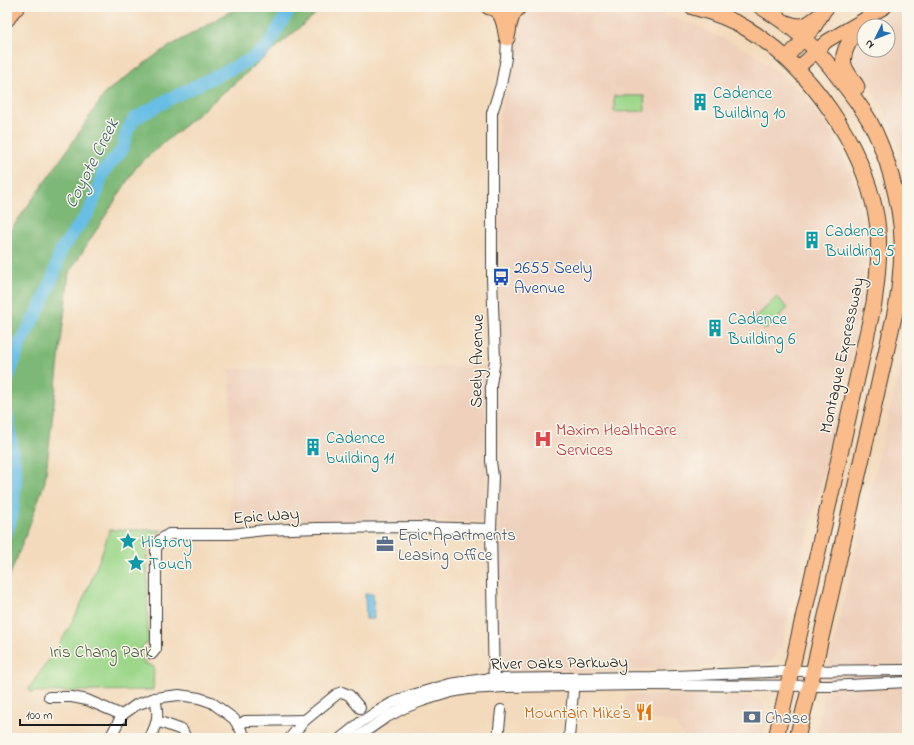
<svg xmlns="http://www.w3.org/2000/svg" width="914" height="745" font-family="'Indie Flower',sans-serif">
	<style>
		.built { fill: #eed0bb }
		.green { fill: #9cd78a; stroke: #5c7a53 }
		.forest { fill: #7db876; stroke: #4c6a49 }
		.water { fill: #68bee4; stroke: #426d80 }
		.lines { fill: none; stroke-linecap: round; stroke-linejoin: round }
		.river { stroke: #68bee4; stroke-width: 13 }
		.minor-casing { stroke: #3c3834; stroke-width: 12 }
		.major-casing { stroke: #3c3834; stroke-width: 15 }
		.highway-casing { stroke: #3c3834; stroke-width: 17 }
		.minor { stroke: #fff; stroke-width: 10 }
		.major { stroke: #fabc8b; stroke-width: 13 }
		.highway { stroke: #fabc8b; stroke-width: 15 }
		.labels { text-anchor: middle; stroke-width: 3; stroke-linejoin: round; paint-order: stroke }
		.culture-label { font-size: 17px; fill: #0d838f; stroke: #fbf7ec; text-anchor: start }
		.transit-label { font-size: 17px; fill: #164399; stroke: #fbf7ec; text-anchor: start }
		.street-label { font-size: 17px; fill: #1c1c1c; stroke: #fbf7ec }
		.health-label { font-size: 17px; fill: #be3a42; stroke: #fbf7ec; text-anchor: start }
		.service-label { font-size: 17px; fill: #4e5e75; stroke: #fbf7ec; text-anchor: start }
		.park-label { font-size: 17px; fill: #495d42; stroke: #fbf7ec }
		.food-label { font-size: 17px; fill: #c56008; stroke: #fbf7ec; text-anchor: end }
		.water-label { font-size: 18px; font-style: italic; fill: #3a5d6c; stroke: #fbf7ec }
	</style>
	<rect width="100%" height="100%" fill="#fbf7ec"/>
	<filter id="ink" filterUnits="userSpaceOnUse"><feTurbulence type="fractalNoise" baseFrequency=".025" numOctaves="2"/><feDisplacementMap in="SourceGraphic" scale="8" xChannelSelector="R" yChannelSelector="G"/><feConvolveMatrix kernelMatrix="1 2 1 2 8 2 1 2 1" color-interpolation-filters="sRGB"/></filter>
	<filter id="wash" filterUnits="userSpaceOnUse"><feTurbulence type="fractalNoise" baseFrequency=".012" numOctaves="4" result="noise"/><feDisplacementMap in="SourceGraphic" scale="16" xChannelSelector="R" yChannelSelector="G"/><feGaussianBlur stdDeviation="0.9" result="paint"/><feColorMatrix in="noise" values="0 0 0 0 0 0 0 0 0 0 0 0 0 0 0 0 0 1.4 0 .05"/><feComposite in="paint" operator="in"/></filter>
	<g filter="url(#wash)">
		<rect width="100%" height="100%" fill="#f3dabc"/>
		<g class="built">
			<path d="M897,7H907V167L882,105L850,59L854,40L864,31V50H888V26H871Z"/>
			<path d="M519,12L658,13L700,27L754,54L801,92L830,130L856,184L867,252L855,340L781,648L770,663L500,676L498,394L499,366V123L502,103L511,76L513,59V27Z"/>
			<path d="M907,339V738H816L829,663Z"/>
			<path d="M485,366L486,512L485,517L482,520L479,521L262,524L230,529V369Z"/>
			<path d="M626,695L752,697L758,700L763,705L766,712L767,720L762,738H685L675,723L623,714Z"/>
		</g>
		<g class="green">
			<path d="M614,96H644L645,111L614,112Z"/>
			<path d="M777,297L788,308L765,330L754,319Z"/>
			<path d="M110,530H162C153,535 149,539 147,549L148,642L143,646L140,653L144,663L154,667L153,690L31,692L29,690L30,687C41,670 53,655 63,638C83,605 97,567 110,530Z"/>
		</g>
		<path class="forest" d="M238,7H324L137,166L69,273L45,481L27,532L7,582V235L64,155L106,92L160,52Z"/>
		<path class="water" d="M365,594H373L374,619H366Z"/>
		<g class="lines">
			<g class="river">
				<path d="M7,381L20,344L40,307L53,277L61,250L90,210L97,192L103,172L122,150L127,131L134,119L169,99L251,59L267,47L291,7"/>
				<path d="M7,415L16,476L12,515L7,531"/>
			</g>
		</g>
	</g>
	<g filter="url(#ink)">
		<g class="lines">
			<g class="minor-casing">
				<g id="minor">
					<path d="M152,654L156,649V549L160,540L169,534H230L265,530L318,528L419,527L491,529"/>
					<path d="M494,688L491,529L493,477L491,461V384L495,360L492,277V113L501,85L506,58L507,38"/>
					<path d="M49,697H72L87,700L122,715"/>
					<path d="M157,721L182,730L186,738"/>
					<path d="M238,726L245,721L305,720"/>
					<path d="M110,738L122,715L136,705L155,698L179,695L199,698L211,702L222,710L234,719L246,738"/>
					<path d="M150,738C158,721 159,716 155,698"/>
					<path d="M290,738L305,720L337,694L342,692L349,695L360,708"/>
					<path d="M341,738L361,722L375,713L392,703L409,696L450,684L484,679L652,677L791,671L907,670"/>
					<path d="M356,738L385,718L404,708L422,701L451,692L468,689L504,687L642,685L829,686L907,682"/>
					<path d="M498,738L501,710"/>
					<path d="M569,738L574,680"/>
				</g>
			</g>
			<g class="major-casing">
				<g id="major">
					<path d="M784,21C803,28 805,26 820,14"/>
					<path d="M786,58L814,28L825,10L828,7"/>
					<path d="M797,69L827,41L885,7"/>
				</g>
			</g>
			<g class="highway-casing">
				<g id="highway">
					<path d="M489,7C504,10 504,25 507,38"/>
					<path d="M693,7C712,12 732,19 749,30C810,68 862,143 876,215C881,244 878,274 874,303L776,738"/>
					<path d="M761,7C792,25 818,49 839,78C850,92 860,105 869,120C887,153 901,203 902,240C902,262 900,283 897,304L810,686L797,738"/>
					<path d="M7,19L13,10L17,7"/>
					<path d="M508,33C509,23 511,13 519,7"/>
					<path d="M857,87C853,80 846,72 844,65C840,45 861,28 872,14"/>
				</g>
			</g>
			<use href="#minor" class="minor"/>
			<use href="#major" class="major"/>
			<use href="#highway" class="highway"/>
		</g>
	</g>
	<defs>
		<g id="building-bare" transform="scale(1.38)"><path d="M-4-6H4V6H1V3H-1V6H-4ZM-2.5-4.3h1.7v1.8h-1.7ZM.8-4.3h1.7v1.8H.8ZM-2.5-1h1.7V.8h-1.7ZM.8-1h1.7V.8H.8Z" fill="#0f9aa8" stroke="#fbf7ec" stroke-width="2.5" paint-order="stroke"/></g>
		<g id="bus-bare" transform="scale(1.38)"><path d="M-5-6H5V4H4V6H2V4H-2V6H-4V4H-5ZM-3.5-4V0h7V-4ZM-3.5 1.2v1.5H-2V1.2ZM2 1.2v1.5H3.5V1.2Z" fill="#1a4fb4" stroke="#fbf7ec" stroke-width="2.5" paint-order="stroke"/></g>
		<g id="hospital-bare" transform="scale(1.38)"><path d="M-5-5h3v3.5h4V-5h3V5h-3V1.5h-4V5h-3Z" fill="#e0444e" stroke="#fbf7ec" stroke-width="2.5" paint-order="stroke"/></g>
		<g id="sight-bare" transform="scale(1.38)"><path d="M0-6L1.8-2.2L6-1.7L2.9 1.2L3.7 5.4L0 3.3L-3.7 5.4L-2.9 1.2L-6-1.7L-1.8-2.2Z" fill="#0f9aa8" stroke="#fbf7ec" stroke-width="2.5" paint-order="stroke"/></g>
		<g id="office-bare" transform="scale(1.38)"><path d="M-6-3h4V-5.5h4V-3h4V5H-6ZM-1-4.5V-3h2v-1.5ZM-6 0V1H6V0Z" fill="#5c6f8a" stroke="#fbf7ec" stroke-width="2.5" paint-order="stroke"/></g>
		<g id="restaurant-bare" transform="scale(1.38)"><path d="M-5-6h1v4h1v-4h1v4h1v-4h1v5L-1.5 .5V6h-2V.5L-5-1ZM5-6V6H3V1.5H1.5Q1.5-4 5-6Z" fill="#e8710a" stroke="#fbf7ec" stroke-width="2.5" paint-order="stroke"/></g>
		<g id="bank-bare" transform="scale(1.38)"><path d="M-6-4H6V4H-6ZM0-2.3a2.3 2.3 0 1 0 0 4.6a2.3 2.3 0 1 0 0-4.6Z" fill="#5c6f8a" stroke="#fbf7ec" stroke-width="2.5" paint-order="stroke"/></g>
	</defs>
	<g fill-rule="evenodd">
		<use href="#building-bare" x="700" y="102"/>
		<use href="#building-bare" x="812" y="240"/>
		<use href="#bus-bare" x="501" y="277"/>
		<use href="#building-bare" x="715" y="328"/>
		<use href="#hospital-bare" x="543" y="439"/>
		<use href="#building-bare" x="313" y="447"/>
		<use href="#sight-bare" x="128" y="541"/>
		<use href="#office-bare" x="385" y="544"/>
		<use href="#sight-bare" x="136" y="563"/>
		<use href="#restaurant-bare" x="644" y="712"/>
		<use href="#bank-bare" x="752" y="717"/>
	</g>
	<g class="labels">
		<g class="culture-label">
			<text x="713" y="98">Cadence<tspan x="713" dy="20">Building 10</tspan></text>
			<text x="825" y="236">Cadence<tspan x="825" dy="20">Building 5</tspan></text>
			<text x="728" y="324">Cadence<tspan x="728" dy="20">Building 6</tspan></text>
			<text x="326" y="443">Cadence<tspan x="326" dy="20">building 11</tspan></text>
			<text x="141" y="547">History</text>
			<text x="149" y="569">Touch</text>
		</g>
		<g class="transit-label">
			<text x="514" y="273">2655 Seely<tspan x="514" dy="20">Avenue</tspan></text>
		</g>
		<g class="street-label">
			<text transform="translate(841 355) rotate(-78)" y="6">Montague Expressway</text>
			<text transform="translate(476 361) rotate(-89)" y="6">Seely Avenue</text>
			<text transform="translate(266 515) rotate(-4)" y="6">Epic Way</text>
			<text transform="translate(559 662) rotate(-1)" y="6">River Oaks Parkway</text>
		</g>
		<g class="health-label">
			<text x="556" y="435">Maxim Healthcare<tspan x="556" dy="20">Services</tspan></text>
		</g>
		<g class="service-label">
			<text x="398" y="540">Epic Apartments<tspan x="398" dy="20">Leasing Office</tspan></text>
			<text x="765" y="723">Chase</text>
		</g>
		<g class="park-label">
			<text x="101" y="657">Iris Chang Park</text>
		</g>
		<g class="food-label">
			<text x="631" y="718">Mountain Mike's</text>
		</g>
		<g class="water-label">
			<text transform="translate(91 163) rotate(-63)" y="6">Coyote Creek</text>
		</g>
	</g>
	<rect width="914" height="745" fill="none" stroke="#fbf7ec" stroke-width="24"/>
	<g transform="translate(876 38) rotate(227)"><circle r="19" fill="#fbf7ec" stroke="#a29f99"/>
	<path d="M0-3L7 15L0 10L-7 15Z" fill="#1f6fb2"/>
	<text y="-6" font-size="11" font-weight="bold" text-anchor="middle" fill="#1c1c1c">N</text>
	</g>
	<path d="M20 719v6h106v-6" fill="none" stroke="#1c1c1c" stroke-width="2"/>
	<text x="26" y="719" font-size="12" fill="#1c1c1c" stroke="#fbf7ec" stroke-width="3" paint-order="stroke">100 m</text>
</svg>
